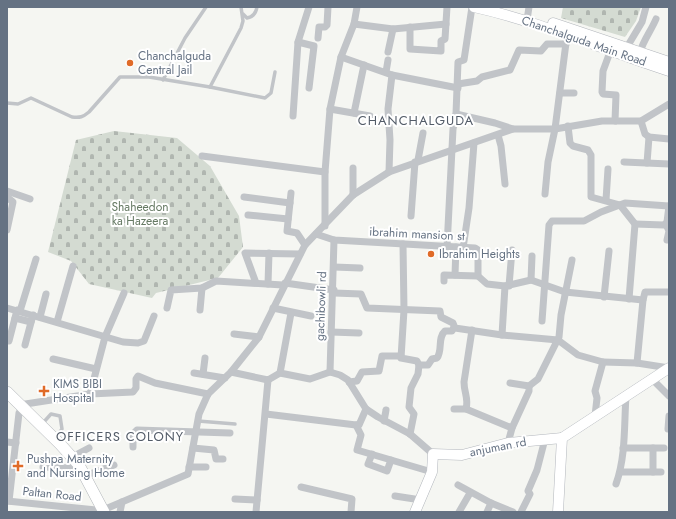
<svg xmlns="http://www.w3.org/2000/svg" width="676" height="519" font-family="Jost,sans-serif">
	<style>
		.cemetery { fill: url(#cemetery-stones) }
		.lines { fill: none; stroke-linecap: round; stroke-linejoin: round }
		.secondary-casing { stroke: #b3b7bd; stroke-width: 11 }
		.primary-casing { stroke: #b2b6ba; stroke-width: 12 }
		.lane { stroke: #c1c4c8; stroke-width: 3.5 }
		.street { stroke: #c1c4c8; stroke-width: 7 }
		.secondary { stroke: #fff; stroke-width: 10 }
		.primary { stroke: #fff; stroke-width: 11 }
		.poi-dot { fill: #e06b28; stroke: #fff; stroke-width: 1.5 }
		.labels { text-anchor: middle; stroke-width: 4; stroke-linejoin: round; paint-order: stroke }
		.street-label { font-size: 12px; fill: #657283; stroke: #fff }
		.poi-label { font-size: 12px; fill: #657283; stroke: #fff; text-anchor: start }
		.park-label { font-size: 12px; fill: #667a64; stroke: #fff }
		.neighbourhood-label { font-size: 13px; letter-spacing: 1px; fill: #535c68; stroke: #fff }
	</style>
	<defs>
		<pattern id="cemetery-stones" width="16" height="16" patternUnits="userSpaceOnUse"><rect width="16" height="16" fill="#d4dbd2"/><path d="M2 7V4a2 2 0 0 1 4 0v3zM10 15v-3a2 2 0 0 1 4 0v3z" fill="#b0b6b0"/></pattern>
	</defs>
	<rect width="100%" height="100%" fill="#f5f6f2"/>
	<g class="cemetery">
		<path d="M563,7H641L636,21L625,37L561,18Z"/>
		<path d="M114,131L177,138L210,166L239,216L243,247L218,278L156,293L152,298L89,284L71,261L48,252L76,140Z"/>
	</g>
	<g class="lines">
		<g class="secondary-casing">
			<g id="secondary">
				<path d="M474,7C541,22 604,50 669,71"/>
				<path d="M553,23L669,62"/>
				<path d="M415,512L432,472L433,454L462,455L508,443L562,438"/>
				<path d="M558,512L562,438L669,368"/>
			</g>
		</g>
		<g class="primary-casing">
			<path id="primary" d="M7,392L60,444L79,465L104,512"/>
		</g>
		<g class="lane">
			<path d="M243,14L247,18C253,17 256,13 257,7"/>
			<path d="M163,80L185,38L206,7"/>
			<path d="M210,87L265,98L271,93L275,72"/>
			<path d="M7,103L18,104L31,98L72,117C80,118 83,117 89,112L120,77H149L210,87L241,28L243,21L241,7"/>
			<path d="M198,421L235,424"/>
			<path d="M42,424L51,414L60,416L62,429L55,438"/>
		</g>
		<g class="street">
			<path d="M527,20L529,7"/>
			<path d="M354,24L393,29L446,24"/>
			<path d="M410,27V49L441,51V41L445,39L447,7"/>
			<path d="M318,38L319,27H325L327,25L328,7"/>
			<path d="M298,42L314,46L309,88"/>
			<path d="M627,47L642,22L646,7"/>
			<path d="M388,52L393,29"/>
			<path d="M610,52L603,71L602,92L603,94L616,95L615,121"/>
			<path d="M640,52C644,39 651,31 656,19"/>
			<path d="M341,57L392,75L458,88"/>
			<path d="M386,72L388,60"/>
			<path d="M458,84L477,81L482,77L510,70L519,50L541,51L547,44H566"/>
			<path d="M560,93H574"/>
			<path d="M330,109L370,116"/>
			<path d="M354,113L364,65"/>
			<path d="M456,114L495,123L513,129"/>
			<path d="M293,116L298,42L309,7"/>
			<path d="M641,121L645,134L649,137L669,139"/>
			<path d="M568,126L570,143L573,146L588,150L591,155V197L620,205L635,224L629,299"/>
			<path d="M498,135L501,146L505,184"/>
			<path d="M202,156L325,172"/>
			<path d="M418,160L423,133"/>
			<path d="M624,162L669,164"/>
			<path d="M647,163L649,137"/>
			<path d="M389,172L390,140L388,109L392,75"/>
			<path d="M7,191L30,199"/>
			<path d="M291,193L287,231L297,233L305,245"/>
			<path d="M545,194L548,162L555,129L567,35L569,31"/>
			<path d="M353,195V168"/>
			<path d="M7,197L13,202L7,230"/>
			<path d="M244,197L290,203"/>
			<path d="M606,200L608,169"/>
			<path d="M248,215L288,219"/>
			<path d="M411,216L415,162"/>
			<path d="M635,224L664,225L667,222L669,206"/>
			<path d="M666,224L669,231L667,240H669"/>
			<path d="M325,226V172L330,109L341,57L354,24L357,7"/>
			<path d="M316,234L334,240L475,248L478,250V276L487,284L505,286L531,280L565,292L643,300L645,292H669"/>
			<path d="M403,244L404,310L401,358L417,361L419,365L418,374L411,388L409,407L414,414L410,434"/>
			<path d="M447,247L453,129L456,114L458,62L464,60L472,7"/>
			<path d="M463,248L469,208L474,143"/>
			<path d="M334,267L360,268"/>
			<path d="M455,275L456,247"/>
			<path d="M531,280L532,256"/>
			<path d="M444,281V275L478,276"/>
			<path d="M256,283L245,253L300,254"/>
			<path d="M285,283L334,290"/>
			<path d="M268,284L269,253"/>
			<path d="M509,286L512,250"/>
			<path d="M334,293L361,294L367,308L440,311L441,317L453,323L455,328L502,335L558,340L578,355L603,362L637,363L669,368"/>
			<path d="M604,297L609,251"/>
			<path d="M7,308L123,342L138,343L144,341L154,316"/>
			<path d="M167,308L171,290L202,288L216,281L283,285"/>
			<path d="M273,308L311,316"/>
			<path d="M200,310L202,288"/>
			<path d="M20,311L36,259"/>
			<path d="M40,317L46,294"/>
			<path d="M15,318L31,322"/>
			<path d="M542,321L549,225L552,221H584L601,212L625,203L669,206"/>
			<path d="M57,322L73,266"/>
			<path d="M331,332L359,333"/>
			<path d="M234,334L259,337"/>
			<path d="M502,335L505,286"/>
			<path d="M9,341L17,310"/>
			<path d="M25,345L33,315"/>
			<path d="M53,359L96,369"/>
			<path d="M637,363L643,300"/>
			<path d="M419,365H428L432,359L437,358C443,350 437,338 445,331H452L454,327"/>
			<path d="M231,372L268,380L280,373L310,379L330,372L340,375L348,380L366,409L378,417L410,434L433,454"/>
			<path d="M330,372L334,240"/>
			<path d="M194,373L225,378"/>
			<path d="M280,373L291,313"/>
			<path d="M203,374L205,358"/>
			<path d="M652,379L669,396"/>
			<path d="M349,382L357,381L362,372L379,371L382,356H401"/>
			<path d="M529,386L538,379L559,337L561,315L572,260"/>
			<path d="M90,394L105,337L124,293"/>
			<path d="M19,405L90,394L133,392L136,388V379L138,376L155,383L208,394"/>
			<path d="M454,409H466L512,428"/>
			<path d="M466,409C469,399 464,393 464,382L472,330"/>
			<path d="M266,414L356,425H359L366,409"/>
			<path d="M595,416L597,398L595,391L603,362"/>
			<path d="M384,421L386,410"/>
			<path d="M356,425L361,435L357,450L432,472"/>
			<path d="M668,429L669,416"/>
			<path d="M7,442L16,443"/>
			<path d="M508,443L512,428L529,391V386L510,383"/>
			<path d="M133,447V434L137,430L230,433"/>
			<path d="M193,448L214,450L216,459H223"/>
			<path d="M623,448H664"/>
			<path d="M372,454L368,464L387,471L391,460"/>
			<path d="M72,457L89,448"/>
			<path d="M43,467L72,468"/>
			<path d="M189,467H206"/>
			<path d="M621,472H661"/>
			<path d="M653,472V448"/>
			<path d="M85,476L114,465"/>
			<path d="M616,484C626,456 624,425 626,396"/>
			<path d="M458,485L491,503L513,512"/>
			<path d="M301,487L352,499L351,512"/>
			<path d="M395,496L421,500"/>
			<path d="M235,499L257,500"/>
			<path d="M7,501L96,510"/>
			<path d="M9,501L19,413"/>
			<path d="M103,510L188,474L199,414L208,394L231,372L259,337L305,245L353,195L389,172L513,129H555L602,121H641L669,104"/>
			<path d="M120,512L122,502"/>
			<path d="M256,512L268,380"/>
			<path d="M459,512L470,493"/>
			<path d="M487,512L491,503"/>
			<path d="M521,512L530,494L528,491L537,470L545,439"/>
		</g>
		<use href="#secondary" class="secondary"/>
		<use href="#primary" class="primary"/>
	</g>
	<g class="poi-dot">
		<circle cx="130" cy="63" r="4"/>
		<circle cx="431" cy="254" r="4"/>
		<path d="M42 385h4v4h4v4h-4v4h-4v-4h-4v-4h4z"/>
		<path d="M16 460h4v4h4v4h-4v4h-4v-4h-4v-4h4z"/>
	</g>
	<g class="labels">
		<g class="street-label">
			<text transform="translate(584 41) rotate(19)" y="4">Chanchalguda Main Road</text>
			<text transform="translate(417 234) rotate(3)" y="4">ibrahim mansion st</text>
			<text transform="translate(321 306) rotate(-88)" y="4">gachibowli rd</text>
			<text transform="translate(498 447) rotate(-11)" y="4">anjuman rd</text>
			<text transform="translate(52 494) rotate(6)" y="4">Paltan Road</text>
		</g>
		<g class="poi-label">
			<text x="138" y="60">Chanchalguda<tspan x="138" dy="14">Central Jail</tspan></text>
			<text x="439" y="258">Ibrahim Heights</text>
			<text x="53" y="388">KIMS BIBI<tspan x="53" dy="14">Hospital</tspan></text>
			<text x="27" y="463">Pushpa Maternity<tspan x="27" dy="14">and Nursing Home</tspan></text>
		</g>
		<g class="park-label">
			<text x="140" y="211">Shaheedon<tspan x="140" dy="14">ka Hazeera</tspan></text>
		</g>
		<g class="neighbourhood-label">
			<text x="416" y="125">CHANCHALGUDA</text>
			<text x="120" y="441">OFFICERS COLONY</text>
		</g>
	</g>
	<rect width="676" height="519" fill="none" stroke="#657283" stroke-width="16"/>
</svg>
